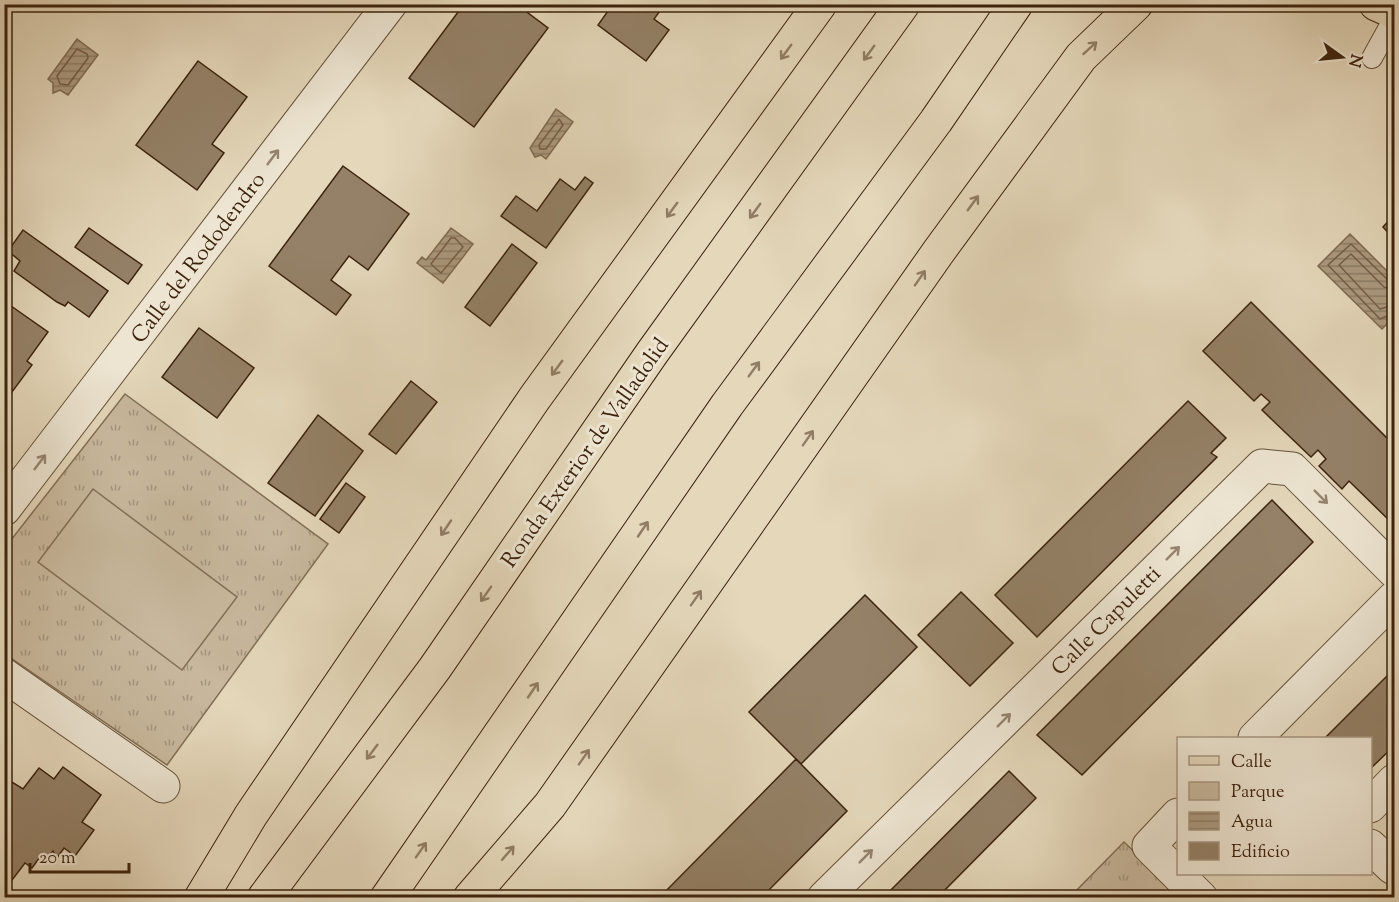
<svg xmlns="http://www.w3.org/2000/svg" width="1399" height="902" font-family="'Sorts Mill Goudy',serif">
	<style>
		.grass { fill: url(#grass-tufts); stroke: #826e55; stroke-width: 1.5 }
		.green { fill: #c8b89d; stroke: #826e55; stroke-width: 1.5 }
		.water { fill: url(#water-rules); stroke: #7f6a51; stroke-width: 1.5 }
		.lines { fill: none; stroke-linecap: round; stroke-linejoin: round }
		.shore { stroke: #745e46; stroke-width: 1.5 }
		.building { fill: #948167; stroke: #3d230d; stroke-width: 1.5 }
		.lane-casing { stroke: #675038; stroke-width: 22 }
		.street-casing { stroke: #675038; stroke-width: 35 }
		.primary-casing { stroke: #3d230d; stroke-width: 35 }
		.highway-casing { stroke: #3d230d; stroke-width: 35 }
		.lane { stroke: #ede5d2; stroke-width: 20 }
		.street { stroke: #ede5d2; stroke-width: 33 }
		.primary { stroke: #e4d7ba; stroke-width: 33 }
		.highway { stroke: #e4d7ba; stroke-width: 33 }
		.oneway { stroke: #907d64 }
		.oneway2 { stroke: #958470 }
		.labels { text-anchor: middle; stroke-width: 6; stroke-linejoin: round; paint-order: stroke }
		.street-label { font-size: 22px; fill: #3d230d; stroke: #ede5d2 }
	</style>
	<defs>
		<pattern id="grass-tufts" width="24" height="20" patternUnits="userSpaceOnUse" patternTransform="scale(1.5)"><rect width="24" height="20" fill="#c8b89d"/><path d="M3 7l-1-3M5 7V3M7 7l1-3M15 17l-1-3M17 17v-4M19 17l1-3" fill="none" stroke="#a4957e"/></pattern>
		<pattern id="water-rules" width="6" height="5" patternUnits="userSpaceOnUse" patternTransform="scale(1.5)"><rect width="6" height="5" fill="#ab9a7f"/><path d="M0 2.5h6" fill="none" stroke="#8c7d66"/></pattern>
	</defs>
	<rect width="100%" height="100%" fill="#e4d7ba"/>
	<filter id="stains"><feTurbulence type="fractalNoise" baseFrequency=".00333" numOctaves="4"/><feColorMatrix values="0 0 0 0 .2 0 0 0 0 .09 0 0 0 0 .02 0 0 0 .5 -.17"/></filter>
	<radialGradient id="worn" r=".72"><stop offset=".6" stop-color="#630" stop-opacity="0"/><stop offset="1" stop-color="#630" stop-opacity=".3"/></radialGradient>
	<g class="grass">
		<path d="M125,394L328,544L167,765L5,654L4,549Z"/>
		<path d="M1124,842L1181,897L1069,898Z"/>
	</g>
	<path class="green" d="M93,489L237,597L182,670L38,562Z"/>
	<g class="water">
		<path d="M77,39L98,55L68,95L60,90L53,93V83L48,79Z"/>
		<path d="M556,109L573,122L546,159L541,155L535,157L530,148Z"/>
		<path d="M451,228L473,244L443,283L417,263L422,257L426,260Z"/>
		<path d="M1350,234L1394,278V317L1382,329L1318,266Z"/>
	</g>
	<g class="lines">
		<g class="shore">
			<path d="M77,49L87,54L88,58L68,85L60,84L57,76Z"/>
			<path d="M559,119L563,125L546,149H540L539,145Z"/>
			<path d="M451,238H455L463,247L441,273L431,264Z"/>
			<path d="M1394,282L1388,280L1351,244L1328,265L1380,319L1394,313"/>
			<path d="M1394,290L1384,287L1351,254L1339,265L1380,309L1394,305"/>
		</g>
	</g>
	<g class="building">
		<path d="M464,4H516L548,28L474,127L409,78Z"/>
		<path d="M613,4H635L641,9L645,4H665L654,19L669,30L646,61L598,25Z"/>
		<path d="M198,61L247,97L212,144L224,153L197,190L136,145Z"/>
		<path d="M343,166L409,214L368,270L349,256L331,280L351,295L336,315L269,266Z"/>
		<path d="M585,177L593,183L546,248L501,216L516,196L537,211L560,179L575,190Z"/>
		<path d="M1394,215V239L1383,227Z"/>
		<path d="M89,228L142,265L128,284L75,247Z"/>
		<path d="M23,230L108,291L89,317L68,302L65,306L57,302L14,271L20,261L8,251Z"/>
		<path d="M512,244L537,263L490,326L465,307Z"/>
		<path d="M4,301L48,332L27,361L32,365L12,392L4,386Z"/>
		<path d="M1251,302L1390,441L1394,442L1393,524L1349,481L1342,489L1319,466L1326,459L1318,450L1311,457L1262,410L1270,402L1261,394L1254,401L1203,351Z"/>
		<path d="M199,328L254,368L217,418L162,377Z"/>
		<path d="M411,381L437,402L396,454L369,434Z"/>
		<path d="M1188,401L1226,438L1211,453L1217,457L1037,637L995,595Z"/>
		<path d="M318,415L363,451L315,516L268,483Z"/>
		<path d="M346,483L365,497L339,533L320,519Z"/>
		<path d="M1272,500L1313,542L1082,775L1037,735Z"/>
		<path d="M961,592L1013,643L970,686L918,635Z"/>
		<path d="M865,595L917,647L801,764L749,712Z"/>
		<path d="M1394,669V746L1370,769V738H1325Z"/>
		<path d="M796,759L847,811L761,898H659Z"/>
		<path d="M63,767L101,795L82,822L94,830L75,856L64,848L57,858L53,851L45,860L40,857L32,868L25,863L9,884L4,880V777L23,789L39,768L54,779Z"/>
		<path d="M1009,771L1036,798L937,898H883Z"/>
	</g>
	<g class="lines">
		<g class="lane-casing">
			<path id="lane" d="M1372,58L1394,18"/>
		</g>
		<g class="street-casing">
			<g id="street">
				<path d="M4,509L390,4"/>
				<path d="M4,675L163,786"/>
				<path d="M1255,738L1394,598"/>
				<path d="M1370,806L1394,781"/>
				<path d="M1178,815L1149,846L1201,898"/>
				<path d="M1370,846L1392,867L1394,865"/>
				<path d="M824,898L1262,466L1292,469L1394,571"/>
			</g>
		</g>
		<g class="primary-casing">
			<path id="primary" d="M1376,4L1394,12"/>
		</g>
		<g class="highway-casing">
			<g id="highway">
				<path d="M201,898L251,815L534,399L820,4"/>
				<path d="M264,898L435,668L652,353L903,4"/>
				<path d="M387,898L727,405L936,121L1016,4"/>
				<path d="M470,898L550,805L939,251L1081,57L1136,4"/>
			</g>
		</g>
		<use href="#lane" class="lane"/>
		<use href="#street" class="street"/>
		<use href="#primary" class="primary"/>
		<use href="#highway" class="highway"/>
	</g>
	<defs><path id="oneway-shaft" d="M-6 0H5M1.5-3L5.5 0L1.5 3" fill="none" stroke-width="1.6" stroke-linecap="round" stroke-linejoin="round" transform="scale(1.5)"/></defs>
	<g class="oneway">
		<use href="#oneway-shaft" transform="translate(1090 48) rotate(-42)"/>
		<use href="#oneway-shaft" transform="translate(786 52) rotate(126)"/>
		<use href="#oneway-shaft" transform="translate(869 53) rotate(126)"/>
		<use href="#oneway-shaft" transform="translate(973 203) rotate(-54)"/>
		<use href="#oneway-shaft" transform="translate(672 210) rotate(126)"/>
		<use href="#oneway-shaft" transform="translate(755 211) rotate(126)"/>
		<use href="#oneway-shaft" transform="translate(920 278) rotate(-55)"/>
		<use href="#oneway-shaft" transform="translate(557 368) rotate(126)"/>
		<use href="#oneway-shaft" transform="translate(754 369) rotate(-54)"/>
		<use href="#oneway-shaft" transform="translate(808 438) rotate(-55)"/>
		<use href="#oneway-shaft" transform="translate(446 528) rotate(124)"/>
		<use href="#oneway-shaft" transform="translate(643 529) rotate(-56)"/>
		<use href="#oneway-shaft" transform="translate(486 594) rotate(125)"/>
		<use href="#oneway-shaft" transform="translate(696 598) rotate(-55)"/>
		<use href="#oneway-shaft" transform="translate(533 690) rotate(-56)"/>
		<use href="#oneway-shaft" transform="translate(372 752) rotate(127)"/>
		<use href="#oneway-shaft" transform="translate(584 757) rotate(-55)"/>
		<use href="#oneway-shaft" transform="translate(421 850) rotate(-55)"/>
		<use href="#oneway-shaft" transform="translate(508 853) rotate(-49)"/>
	</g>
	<g class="oneway2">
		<use href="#oneway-shaft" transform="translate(273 157) rotate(-53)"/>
		<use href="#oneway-shaft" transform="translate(40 462) rotate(-53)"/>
		<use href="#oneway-shaft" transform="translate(1321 497) rotate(45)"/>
		<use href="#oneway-shaft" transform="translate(1173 553) rotate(-45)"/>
		<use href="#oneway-shaft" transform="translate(1004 720) rotate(-45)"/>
		<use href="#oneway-shaft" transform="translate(866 856) rotate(-45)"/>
	</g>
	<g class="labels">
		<g class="street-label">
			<text transform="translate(197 257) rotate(-53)" y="8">Calle del Rododendro</text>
			<text transform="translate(584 452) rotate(-55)" y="8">Ronda Exterior de Valladolid</text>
			<text transform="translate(1105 620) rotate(-45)" y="8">Calle Capuletti</text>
		</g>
	</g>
	<rect width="1399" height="902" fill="none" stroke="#e4d7ba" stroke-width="24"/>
	<rect x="6" y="6" width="1387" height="890" fill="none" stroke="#3d230d" stroke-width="3"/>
	<rect x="12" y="12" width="1375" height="878" fill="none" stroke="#3d230d" stroke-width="1.5"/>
	<rect x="1177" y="737" width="195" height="138" fill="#ede5d2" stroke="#a79783" stroke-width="1.5"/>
	<rect x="1189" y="756" width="30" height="9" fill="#e4d7ba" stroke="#a79783" stroke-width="1.5"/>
	<text x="1231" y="767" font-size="18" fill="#3d230d">Calle</text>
	<rect x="1189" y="782" width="30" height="18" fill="#c8b89d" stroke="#a79783" stroke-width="1.5"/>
	<text x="1231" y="797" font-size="18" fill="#3d230d">Parque</text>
	<rect x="1189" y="812" width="30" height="18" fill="url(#water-rules)" stroke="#a79783" stroke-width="1.5"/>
	<text x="1231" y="827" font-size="18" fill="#3d230d">Agua</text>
	<rect x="1189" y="842" width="30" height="18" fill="#948167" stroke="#a79783" stroke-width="1.5"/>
	<text x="1231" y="857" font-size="18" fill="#3d230d">Edificio</text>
	<g transform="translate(1342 57) rotate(105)" stroke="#ede5d2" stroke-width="4.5" paint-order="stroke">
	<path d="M0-4.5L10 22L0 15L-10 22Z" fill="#3d230d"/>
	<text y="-9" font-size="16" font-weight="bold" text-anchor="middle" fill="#3d230d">N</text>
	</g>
	<path d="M30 863v9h99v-9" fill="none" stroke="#3d230d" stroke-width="3"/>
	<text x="39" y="863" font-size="18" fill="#3d230d" stroke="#ede5d2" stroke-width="4.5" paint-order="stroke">20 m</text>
	<rect width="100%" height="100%" filter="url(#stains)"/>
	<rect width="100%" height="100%" fill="url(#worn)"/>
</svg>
